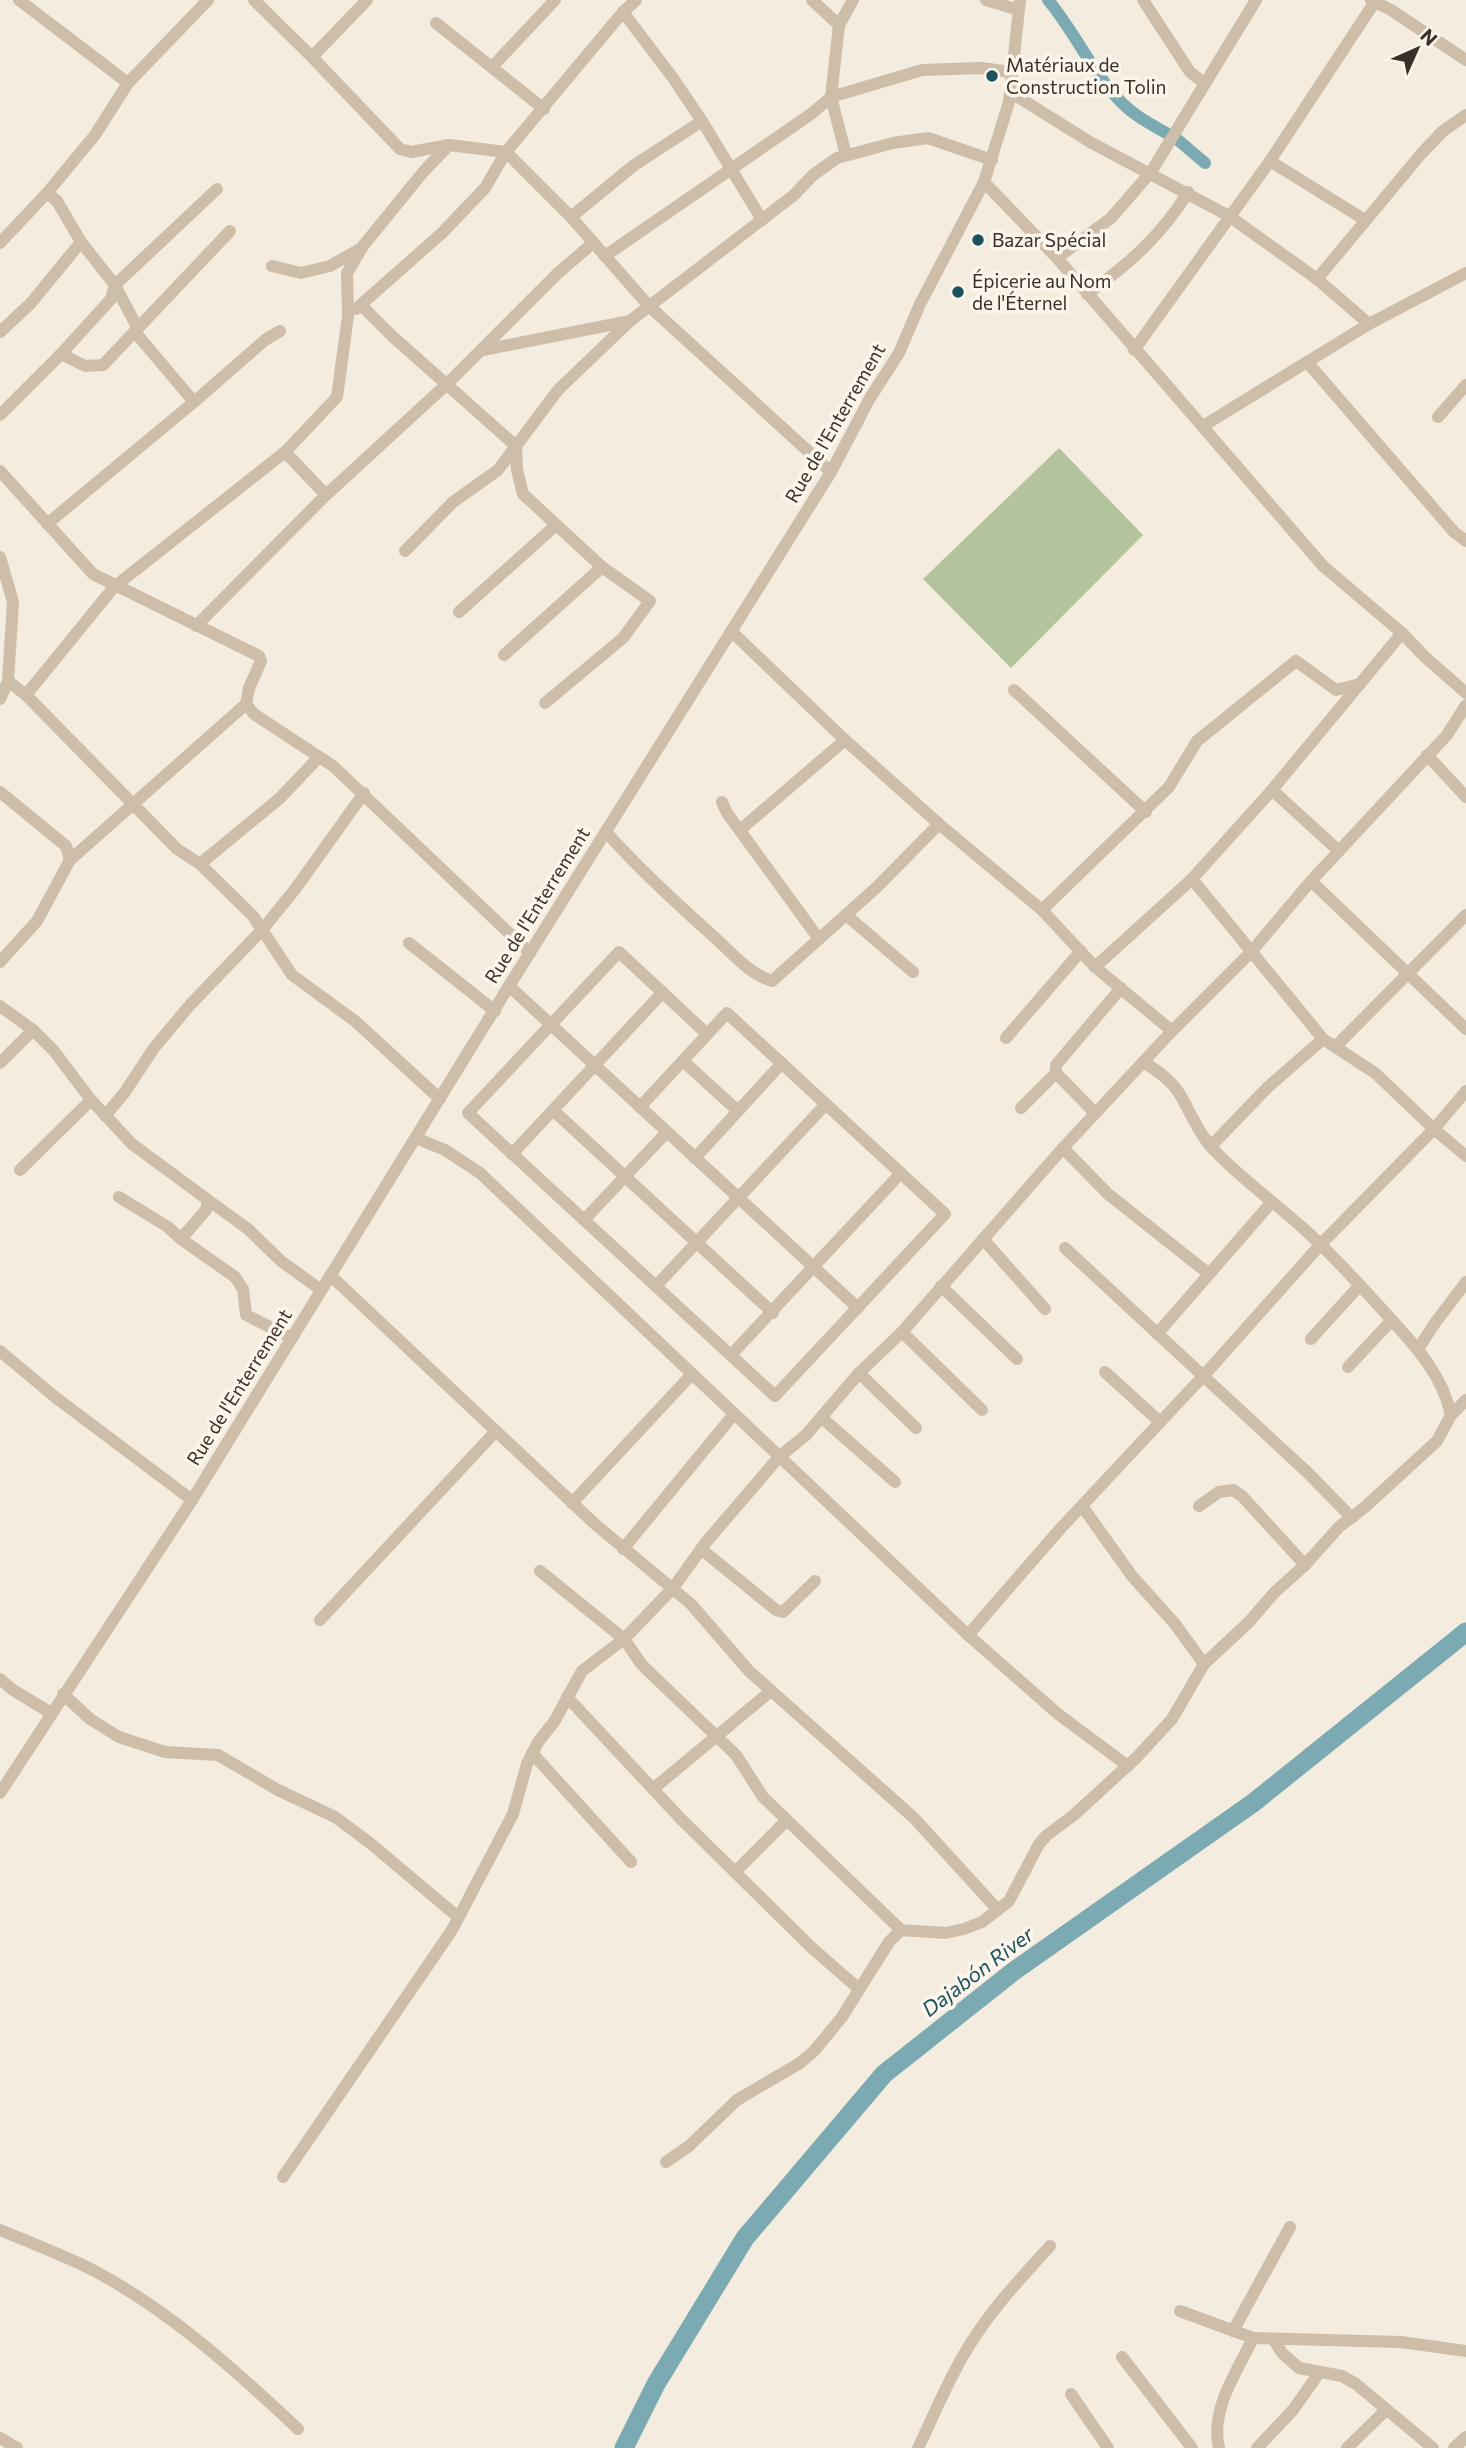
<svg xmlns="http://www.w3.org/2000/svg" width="1466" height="2448" font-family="Commissioner,sans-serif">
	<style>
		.green { fill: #b3c49d }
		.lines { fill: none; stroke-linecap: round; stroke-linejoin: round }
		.canal { stroke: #7baab2; stroke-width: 12 }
		.river { stroke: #7baab2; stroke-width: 19 }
		.minor { stroke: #cdbda9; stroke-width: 12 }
		.poi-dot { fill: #1c525d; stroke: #fbf5eb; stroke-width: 2.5 }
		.labels { text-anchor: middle; stroke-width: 7; stroke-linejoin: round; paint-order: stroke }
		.poi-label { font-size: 19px; fill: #393029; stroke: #fbf5eb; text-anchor: start }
		.street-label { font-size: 19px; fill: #393029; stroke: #fbf5eb }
		.water-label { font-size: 21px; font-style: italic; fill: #1c525d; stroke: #fbf5eb }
	</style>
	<rect width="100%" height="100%" fill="#f4ecde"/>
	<path class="green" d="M1059,448L1143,535L1011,668L923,579Z"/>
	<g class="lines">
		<g class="canal">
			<path d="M1048,0C1075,32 1093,74 1122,103C1135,116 1152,125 1168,134"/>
			<path d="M1178,140L1205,163"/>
		</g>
		<path class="river" d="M624,2448L656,2384L745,2238L884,2074L1014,1971L1253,1803L1466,1632"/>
		<g class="minor">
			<path d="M19,0L128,83"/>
			<path d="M254,0L312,57L400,149L411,152L449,145L506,152L571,217L649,306L831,472"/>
			<path d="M812,0L839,25"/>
			<path d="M986,0L1019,10"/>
			<path d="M1143,0L1190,72L1204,83"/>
			<path d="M1371,0L1391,10L1466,60"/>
			<path d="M623,12L673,78L702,121L762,220"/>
			<path d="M436,23L544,109"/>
			<path d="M312,57L367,0"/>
			<path d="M492,67L555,0"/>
			<path d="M1010,92L1090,142L1229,216L1317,279L1421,154L1443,131L1466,115"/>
			<path d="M846,155L831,97L839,25L853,0"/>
			<path d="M1270,161L1365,220"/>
			<path d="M984,182L1057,258L1323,566L1402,633L1425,657L1466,693"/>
			<path d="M47,193L57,201L81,242L115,285L138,329"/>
			<path d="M571,217L633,166L702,121"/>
			<path d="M0,243L47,193L95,135L128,83L208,0"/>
			<path d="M605,256L811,114L831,97L922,70L981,68L1011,72"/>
			<path d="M1057,258L1111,218L1151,172L1256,0"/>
			<path d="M272,266L301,273L330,266L360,249"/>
			<path d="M1317,279L1369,324"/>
			<path d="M1087,294C1128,265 1162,235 1188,192"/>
			<path d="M361,305L391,335L516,446L517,470L523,494L602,567L650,601L623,638L545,703"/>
			<path d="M356,309L442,233L485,188L506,152L623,12L636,0"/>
			<path d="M0,332L31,303L81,242"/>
			<path d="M135,332L194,402"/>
			<path d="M483,350L630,321"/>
			<path d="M1134,350L1270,161L1376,0"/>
			<path d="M61,354L85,366L103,365L230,231"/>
			<path d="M1307,362L1454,532L1466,541"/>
			<path d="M0,415L61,354L111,299L115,285L217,189"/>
			<path d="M1438,417L1466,385"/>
			<path d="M1203,426L1369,324L1466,273"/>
			<path d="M285,452L326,495"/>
			<path d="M0,471L93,574L259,656L261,661L249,688L246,704L254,714L333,766L530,953"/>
			<path d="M47,524L194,402L265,340L280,331"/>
			<path d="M405,551L453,502L498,470L558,390L630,321L794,195L813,175L837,158L893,143L928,138L992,160"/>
			<path d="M0,557L13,602L8,681L0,699"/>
			<path d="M459,612L555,526"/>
			<path d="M196,626L326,495L447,384L558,273L593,243"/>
			<path d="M731,631L845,740L939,824L1042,910L1095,967L1172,1031"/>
			<path d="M504,655L602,567"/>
			<path d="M8,681L26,695L177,849L200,864L253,916L292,975L355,1021L440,1099"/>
			<path d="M1014,690L1146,812"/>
			<path d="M26,695L114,587L285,452L337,397L348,316L347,273L363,246L424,171L449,145"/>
			<path d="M1427,755L1466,797"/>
			<path d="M0,792L66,846L70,860L37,921L0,962"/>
			<path d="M722,802L727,813L819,939"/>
			<path d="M740,830L845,740"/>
			<path d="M606,832C639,869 675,902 712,935C730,951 749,974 772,981L877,887L939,824"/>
			<path d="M1339,851L1272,790L1402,633"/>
			<path d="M70,860L246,704"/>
			<path d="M200,864L280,798L318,758"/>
			<path d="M1192,879L1323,1039L1375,1073L1434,1129L1466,1156"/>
			<path d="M1311,881L1466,1029"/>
			<path d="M1042,910L1169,787L1197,741L1296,661L1336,690L1360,684"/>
			<path d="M846,915L913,972"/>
			<path d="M409,943L495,1011"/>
			<path d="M1095,967L1192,879L1272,790"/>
			<path d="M509,986L858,1308"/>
			<path d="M0,1006L33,1030L54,1051L91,1100L132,1144L208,1200L206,1210L181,1239"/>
			<path d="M1006,1038L1081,951"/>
			<path d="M1335,1047L1466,915"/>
			<path d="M683,1061L738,1111"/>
			<path d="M1143,1062C1157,1070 1170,1079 1179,1093C1190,1111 1197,1131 1212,1148C1240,1178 1273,1201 1304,1229C1334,1256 1362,1287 1389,1317C1416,1347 1442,1374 1451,1415"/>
			<path d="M0,1063L33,1030"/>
			<path d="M640,1107L727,1013L945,1214L775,1396L468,1113L619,952L707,1034"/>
			<path d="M1021,1108L1056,1073"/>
			<path d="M554,1111L773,1313"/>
			<path d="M1095,1113L1056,1073V1065L1121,988"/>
			<path d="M105,1116L125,1092L154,1048L190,1005L262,930L296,888L364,793"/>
			<path d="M416,1138L445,1150L480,1173L968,1635L1058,1714L1128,1766"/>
			<path d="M1211,1146L1268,1087L1323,1039"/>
			<path d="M1063,1148L1108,1194L1209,1274"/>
			<path d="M512,1154L663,992"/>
			<path d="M695,1158L782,1063"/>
			<path d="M20,1170L91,1100"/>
			<path d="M119,1197L168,1227L181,1239L235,1277L243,1289L246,1315L292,1338"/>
			<path d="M208,1200L248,1229L281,1261L321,1290"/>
			<path d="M584,1220L667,1132"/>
			<path d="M983,1239L1045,1309"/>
			<path d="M1065,1248L1308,1473L1352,1518"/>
			<path d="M330,1275L596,1525L691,1604L749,1671L914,1818L998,1910"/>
			<path d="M656,1286L826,1104"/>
			<path d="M941,1286L1017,1359"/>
			<path d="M902,1332L982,1410"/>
			<path d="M1157,1334L1271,1203"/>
			<path d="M1311,1339L1360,1285"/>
			<path d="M1418,1349L1435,1323L1466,1282"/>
			<path d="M0,1351L55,1397L192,1500"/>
			<path d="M731,1355L901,1173"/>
			<path d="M1348,1367L1392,1320"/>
			<path d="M1105,1372L1160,1422"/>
			<path d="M859,1373L916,1428"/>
			<path d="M821,1417L895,1482"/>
			<path d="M572,1503L692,1374"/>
			<path d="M1082,1506L1132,1576L1175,1624L1204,1664"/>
			<path d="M1199,1506L1219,1492L1233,1490L1242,1496L1305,1565"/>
			<path d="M623,1549L734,1414"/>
			<path d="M701,1549L776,1610L783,1612L815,1581"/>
			<path d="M540,1571L624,1639L642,1665L736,1755L763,1797L901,1930"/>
			<path d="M320,1620L496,1431"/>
			<path d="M968,1635L1060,1529L1207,1372L1321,1244L1434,1129L1466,1091"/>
			<path d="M0,1679L13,1690L51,1713"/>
			<path d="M63,1694L90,1719L119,1737L165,1752L218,1755L278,1790L335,1817L370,1843L458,1917"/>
			<path d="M567,1697L681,1819L812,1948L859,1989"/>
			<path d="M532,1753L631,1862"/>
			<path d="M653,1789L771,1691"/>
			<path d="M0,1793L192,1500L509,986L831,472L870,398L899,353L920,304L984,182L1009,102L1020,0"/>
			<path d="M735,1872L787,1820"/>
			<path d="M666,2162L689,2146L737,2100L800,2063L814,2051L842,2017L889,1942L901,1930L945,1933L964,1929L982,1922L1009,1901L1039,1844L1047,1835L1074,1815L1137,1757L1172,1719L1204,1664L1249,1622L1274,1593L1305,1565L1339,1527L1365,1507L1437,1441L1451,1415L1466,1400"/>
			<path d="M283,2177L452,1930L513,1814L527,1764L538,1742L554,1722L582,1671L624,1639L673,1588L707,1541L779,1457L806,1435L859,1373L902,1332L1063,1148L1172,1031L1251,952L1311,881L1447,735L1466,705"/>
			<path d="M0,2230C30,2242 60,2254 89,2268C168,2309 234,2369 298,2429"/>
			<path d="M1180,2311L1253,2338L1401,2342L1466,2351"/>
			<path d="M1233,2331L1290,2227"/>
			<path d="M1274,2340L1282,2353L1299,2368L1342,2376L1356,2384L1433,2448"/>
			<path d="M1122,2357L1192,2448"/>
			<path d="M1071,2394L1108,2448"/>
			<path d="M0,2438L17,2448"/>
			<path d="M918,2448C933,2417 946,2385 963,2356C986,2315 1019,2280 1050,2246"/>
			<path d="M1219,2448C1210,2409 1237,2372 1253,2338"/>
			<path d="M1257,2448L1293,2410L1319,2373"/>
			<path d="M1347,2448L1386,2410"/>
			<path d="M1454,2448L1466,2437"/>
		</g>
	</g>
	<g class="poi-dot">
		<circle cx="992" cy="76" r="7"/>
		<circle cx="978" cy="240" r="7"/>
		<circle cx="958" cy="292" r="7"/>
	</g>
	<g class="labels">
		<g class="poi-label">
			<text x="1006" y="72">Matériaux de<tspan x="1006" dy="22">Construction Tolin</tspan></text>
			<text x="992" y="247">Bazar Spécial</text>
			<text x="972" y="288">Épicerie au Nom<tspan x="972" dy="22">de l'Éternel</tspan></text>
		</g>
		<g class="street-label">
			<text transform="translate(835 423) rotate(-60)" y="7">Rue de l'Enterrement</text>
			<text transform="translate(537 905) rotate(-58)" y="7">Rue de l'Enterrement</text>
			<text transform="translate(239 1387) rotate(-58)" y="7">Rue de l'Enterrement</text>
		</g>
		<g class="water-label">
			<text transform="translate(978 1972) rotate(-37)" y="7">Dajabón River</text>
		</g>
	</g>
	<g transform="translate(1417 49) rotate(45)" stroke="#fbf5eb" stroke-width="5" paint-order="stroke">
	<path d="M0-5L12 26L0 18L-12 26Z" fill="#393029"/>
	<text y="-10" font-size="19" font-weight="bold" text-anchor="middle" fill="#393029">N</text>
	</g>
</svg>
